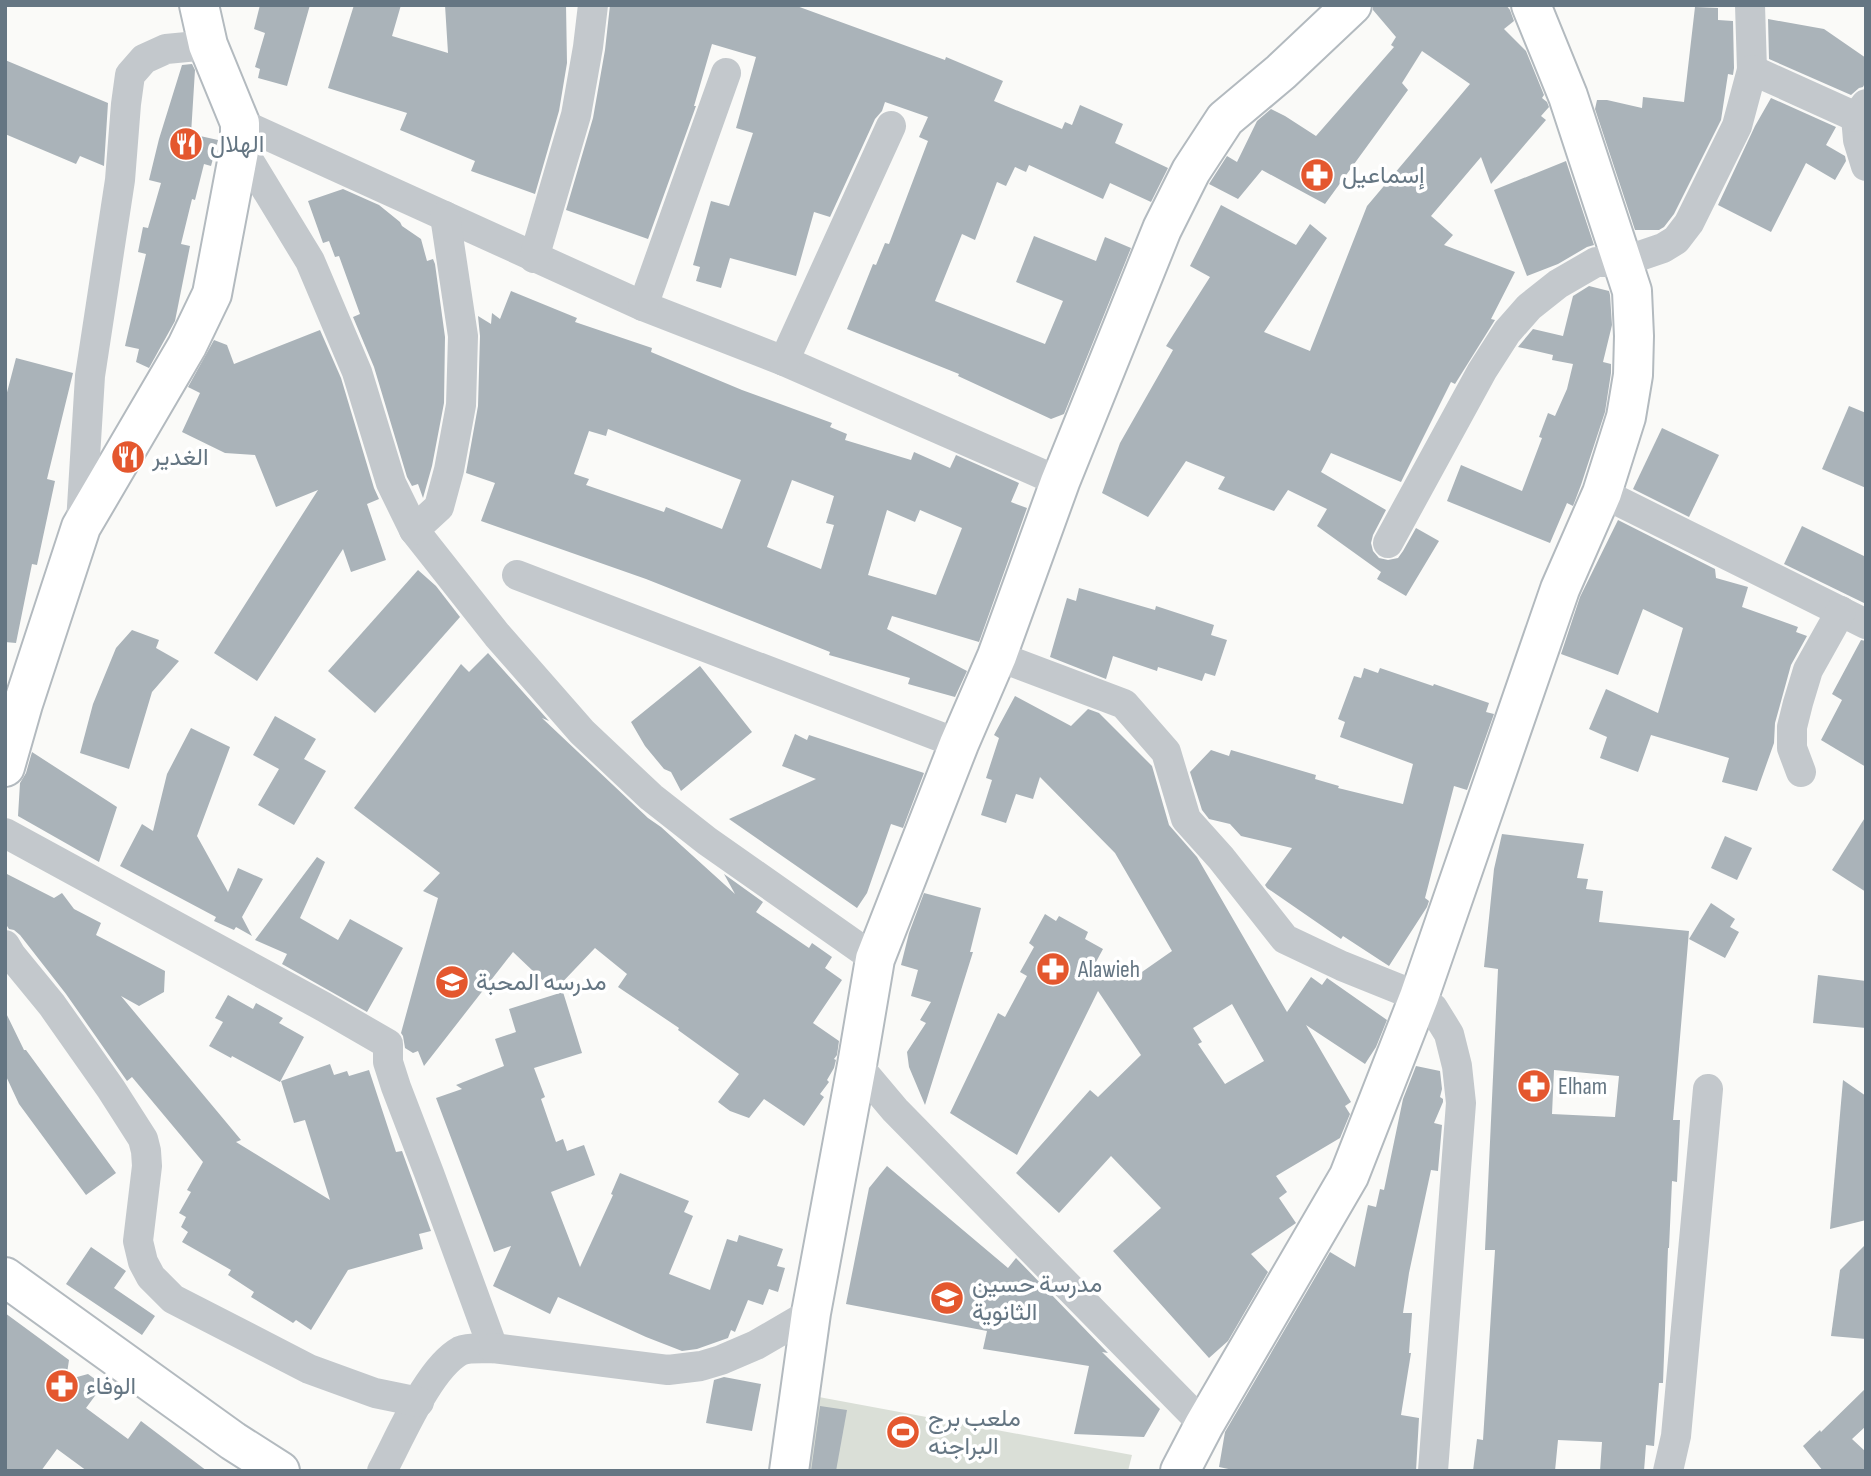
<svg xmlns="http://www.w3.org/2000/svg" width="1871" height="1476" font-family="'Sofia Sans Condensed',Vazirmatn,sans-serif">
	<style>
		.green { fill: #dadfd7 }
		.building { fill: #aab3b9; fill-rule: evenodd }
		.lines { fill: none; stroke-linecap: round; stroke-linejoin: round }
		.secondary-casing { stroke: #b3babf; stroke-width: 42 }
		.street { stroke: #c3c8cc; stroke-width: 30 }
		.secondary { stroke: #fff; stroke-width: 38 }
		.labels { text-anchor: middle; stroke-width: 7; stroke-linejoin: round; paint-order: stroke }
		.poi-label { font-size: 24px; fill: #657683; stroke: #fff; text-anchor: start }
	</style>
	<rect width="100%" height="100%" fill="#fafaf8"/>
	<path class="green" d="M808,1395L1132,1455L1128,1471H795Z"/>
	<g class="building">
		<path d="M260,5H310L287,86L258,78L260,69L255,67L265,33L254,29Z"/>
		<path d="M354,5H401L392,36L448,53L445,5H566L567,63L559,111L535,194L471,171L475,161L400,130L407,113L328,88Z"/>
		<path d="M610,5H794L945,60L946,57L1003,81L994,101L1062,129L1065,122L1072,125L1080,105L1123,124L1115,143L1168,168L1151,202L1110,183L1103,199L1029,165L1026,172L1015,167L1006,186L997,182L975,240L962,234L935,301L1045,344L1063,301L1016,282L1034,236L1096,261L1105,237L1131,248L1064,414L1051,419L958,376L959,374L847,329L873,264L876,265L885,243L889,244L928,141L919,137L928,117L885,102L882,111L875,119L830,217L814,212L796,276L730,258L721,288L696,281L700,267L693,265L711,201L729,206L753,133L736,128L756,57L712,44L694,106H696L648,239L566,210L593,118L605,50Z"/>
		<path d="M1373,5H1506L1510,10L1514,21L1504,29L1526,51L1544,95L1542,98L1547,102L1549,107L1541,116L1546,120L1491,184L1481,157L1431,216L1453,235L1444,245L1515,272L1491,319L1495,320L1455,384L1451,382L1401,482L1331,453L1321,472L1386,510L1373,535L1371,543L1373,551L1379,558L1388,560L1398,558L1403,551L1416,528L1439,541L1406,596L1377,579L1381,572L1317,526L1327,509L1288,490L1274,511L1218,489L1225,477L1186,461L1148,517L1102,493L1120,443L1173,350L1166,346L1210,277L1190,266L1221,205L1296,245L1310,224L1327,238L1264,332L1310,351L1367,206L1470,84L1422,51L1402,83L1408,90L1325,204L1262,170L1238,199L1209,184L1227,156L1237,162L1257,121L1271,109L1285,116L1316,136L1394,47L1391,45L1396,37L1373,10Z"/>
		<path d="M1695,7L1718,8V20L1733,21L1734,68L1733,75L1728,74L1721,120L1674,214L1664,227L1659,230H1635L1595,109L1597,100H1607L1642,108L1643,97L1684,102Z"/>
		<path d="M1768,19L1824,29L1866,58V81L1863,87L1859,88L1851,95L1769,59Z"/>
		<path d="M5,60L108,103L104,166L80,156L76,164L5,134Z"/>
		<path d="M192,64L195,70L191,134L218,140L211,166L204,164L195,200L192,199L181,244L190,246L175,321L149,368L136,362L139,349L125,346L146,254L138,252L143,227L148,228L161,183L149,180L159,139L182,65Z"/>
		<path d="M1771,98L1836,127L1826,145L1845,156L1846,161L1835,180L1806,163L1771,232L1718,205L1755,126Z"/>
		<path d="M1566,161L1594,245L1587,247L1558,264L1527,276L1494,190Z"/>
		<path d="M343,189L379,205L400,222L402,226L421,239L427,261L433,259L435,264L445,337L444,403L432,466L423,498L418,484L412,486L407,477L374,367L353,317L360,314L339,256L335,257L329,241L323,243L308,201Z"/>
		<path d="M1589,286L1609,291L1610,295L1612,325L1603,362L1611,364V373L1605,412L1581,485L1573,506L1567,503L1550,543L1447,501L1461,465L1522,491L1542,438L1539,437L1548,413L1555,416L1567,389L1573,364L1552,360L1553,355L1518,347L1533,329L1563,336L1573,296Z"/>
		<path d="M511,291L577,318L575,322L652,348L651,352L742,390L832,423L830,427L847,434L845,440L911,460L914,452L950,468L956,455L1019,483L1011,502L1027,508L979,642L892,616L887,629L967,671L955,697L908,684L910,678L829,655L830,652L646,579L481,521L495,483L466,473L478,406L480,336L478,316L491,324L492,313L500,319ZM608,429L741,480L722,529L666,507L664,512L586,485L589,479L574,474L589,431L606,436ZM792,480L834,496L826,523L834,525L821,569L767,547ZM887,510L915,522L920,510L962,528L936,595L868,575Z"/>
		<path d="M320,330L341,378L374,488L379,499L367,504L386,560L351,572L343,549L257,681L214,653L318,490L276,507L255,455L225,453L182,432L200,393L188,387L214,340L227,345L234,364Z"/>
		<path d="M16,358L73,373L47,479L55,481L37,565L32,564L16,643L5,642V400Z"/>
		<path d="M1849,406L1866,413V488L1822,469Z"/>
		<path d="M1662,428L1719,455L1689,517L1633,489Z"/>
		<path d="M1618,520L1715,569L1716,578L1748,587L1742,607L1798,627L1796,632L1807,636L1791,665L1775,723L1774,743L1757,791L1722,782L1729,758L1651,735L1638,772L1600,758L1607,737L1589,729L1606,689L1658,713L1683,628L1643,609L1618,675L1561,654L1580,597Z"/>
		<path d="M1802,526L1866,557V604L1784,564Z"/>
		<path d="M418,570L436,586L460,617L375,713L328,671Z"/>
		<path d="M1079,588L1155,610L1156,606L1214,625L1211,635L1227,640L1215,676L1205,673L1202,681L1158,667L1157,671L1113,656L1106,679L1050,657L1067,598L1076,601Z"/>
		<path d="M132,630L159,640L156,648L179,661L152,692L129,769L80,753L93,704L116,648Z"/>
		<path d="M1861,640L1866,641V767L1821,740L1842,700L1832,694Z"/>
		<path d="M488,653L549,721L542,718L648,818L661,827L735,894L724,874L763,902L756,912L809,948L812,943L832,957L825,968L842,980L813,1023L839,1041L837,1055L834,1059L836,1060L834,1068L827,1080L829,1082L820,1094L824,1097L804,1126L764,1099L749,1118L730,1111L718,1102L739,1074L678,1030L679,1028L618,987L627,974L595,948L554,991L513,952L424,1066L418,1051L413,1053L405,1048L403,1036L401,1033L438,898L423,891L440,873L354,808L461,664L469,672Z"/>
		<path d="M700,666L752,732L681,791L671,772L664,769L645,746L631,722Z"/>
		<path d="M1364,668L1378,673L1380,668L1433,686L1434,684L1489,703L1486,712L1494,714L1467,790L1454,786L1425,898L1429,901L1427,907L1389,966L1343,936L1341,939L1267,888L1265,885L1292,848L1241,836L1230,824L1209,819L1202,810L1190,772L1211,750L1229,756L1231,750L1316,775L1315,779L1339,786L1338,788L1403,804L1413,764L1340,737L1345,722L1338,719L1354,676L1361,678Z"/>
		<path d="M1015,696L1071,726L1088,709L1099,713L1152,766L1169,825L1197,857L1287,1012L1311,977L1322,985L1327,978L1387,1020L1376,1047L1365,1064L1306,1025L1351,1102L1345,1106L1350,1114L1340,1138L1276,1176L1287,1192L1279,1198L1296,1223L1251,1254L1268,1272L1228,1341L1209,1358L1113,1251L1161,1208L1111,1156L1059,1213L1016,1173L1090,1090L1098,1097L1141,1055L1098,991L1017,1155L950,1113L998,1013L1005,1017L1027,976L1020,972L1034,947L1029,943L1045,914L1056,921L1059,916L1088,932L1085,939L1103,949L1096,962L1129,981L1172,951L1115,853L1040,777L1033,799L1016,794L1006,823L981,815L992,780L986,778L999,738L994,735ZM1232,1004L1264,1061L1225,1084L1198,1044L1202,1042L1193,1028Z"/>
		<path d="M275,716L316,739L304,759L326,771L294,825L258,805L279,769L253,755Z"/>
		<path d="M191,728L230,747L197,836L228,892L238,868L263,879L242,917L252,936L236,927L234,930L214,921L216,917L120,866L142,824L153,831L167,774Z"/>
		<path d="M795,734L807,740L809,735L924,773L903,828L891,824L867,893L857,908L729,819L816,779L782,766Z"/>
		<path d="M32,752L117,807L99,862L18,816L20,783L26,773Z"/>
		<path d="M1866,816V892L1832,870Z"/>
		<path d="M1502,834L1584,844L1577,878L1588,879L1586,889L1603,891L1599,922L1689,931L1673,1120H1680L1677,1182L1672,1181L1669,1248H1668L1663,1383H1659L1654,1446L1646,1445L1644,1471H1600L1602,1442L1558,1440L1555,1471H1473L1477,1439L1483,1440L1495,1250H1485L1498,969L1484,967L1494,869ZM1554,1070L1619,1076L1615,1117L1552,1114Z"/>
		<path d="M1725,836L1752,848L1737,880L1711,868Z"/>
		<path d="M317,857L325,862L300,918L338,940L350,919L403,948L367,1012L282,964L287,954L255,940Z"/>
		<path d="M5,873L54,898L62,893L74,909L101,923L96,935L165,971L164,992L139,1006L121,996L241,1140L236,1142L330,1200L305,1120L294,1123L281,1081L330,1064L334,1075L347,1071L349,1076L369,1070L396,1152L402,1151L431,1231L419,1234L423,1249L348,1270L311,1330L296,1320L293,1323L251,1297L254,1292L228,1275L231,1270L182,1242L188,1232L181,1227L186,1217L179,1213L191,1192L187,1190L203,1162L132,1077L127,1081L66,994L20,935L14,930L9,929L5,923Z"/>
		<path d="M924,893L981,908L970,952H973L925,1105L909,1067L907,1052L926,1023L920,1020L931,1002L911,996L918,970L901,965L909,933Z"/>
		<path d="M1711,903L1735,919L1730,927L1739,932L1725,958L1689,939Z"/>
		<path d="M1818,975L1866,981V1028L1813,1023Z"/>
		<path d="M563,992L582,1053L534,1068L545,1097L541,1099L556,1142L563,1139L567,1151L584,1145L595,1175L551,1192L580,1267L613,1195L611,1194L620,1173L689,1201L684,1212L693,1216L669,1274L710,1290L727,1239L737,1242L739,1235L783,1249L777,1266L785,1268L778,1292L769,1289L763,1305L748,1300L735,1332L731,1330L728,1338L697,1349L682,1351L646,1337L558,1297L550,1314L493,1286L511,1246L494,1252L436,1098L462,1089L456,1085L504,1066L495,1039L516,1032L509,1009Z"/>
		<path d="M228,995L253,1009L256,1003L283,1018L279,1023L304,1037L280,1082L232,1056L231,1058L209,1046L223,1022L215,1018Z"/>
		<path d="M5,1011L24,1050H26L116,1173L86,1195L19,1104L5,1074Z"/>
		<path d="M1416,1066L1440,1071L1442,1089L1440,1097L1443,1099V1102L1434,1123L1442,1125L1438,1171L1431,1170L1409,1273L1403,1313H1412L1409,1353H1411L1401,1415L1419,1418L1416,1471H1238L1219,1467L1225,1432L1330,1252L1355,1267L1368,1205L1376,1207L1380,1189L1384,1190L1403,1099Z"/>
		<path d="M1843,1080L1866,1096V1220L1830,1229Z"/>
		<path d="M887,1166L1008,1268L1016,1258L1108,1353L1102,1352L1160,1409L1144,1437L1074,1434L1089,1366L983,1349L987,1331L846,1304L869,1188Z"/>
		<path d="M1866,1244V1339L1831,1336L1840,1270Z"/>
		<path d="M91,1247L126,1271L114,1288L155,1316L142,1335L66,1284Z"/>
		<path d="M5,1313L69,1360L66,1380L88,1374L103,1385L86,1408L128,1439L141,1421L207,1471H87L57,1449L41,1471H5Z"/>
		<path d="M724,1377L761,1384L752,1431L706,1423L714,1380Z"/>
		<path d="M1866,1388V1426L1852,1439L1866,1452V1471H1823L1803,1446L1820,1430L1821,1432Z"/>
		<path d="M820,1406L847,1410L836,1471H811Z"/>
	</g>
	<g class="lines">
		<g class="secondary-casing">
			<g id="secondary">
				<path d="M5,767L23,704L81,527L187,346L212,294L240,146V123L208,45L199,5"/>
				<path d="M5,1277L233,1441L280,1471"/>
				<path d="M789,1471L811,1313L857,1065L875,959L959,744L997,656L1060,482L1162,229L1191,171L1225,119L1281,72L1352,5"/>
				<path d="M1180,1471L1204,1425L1349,1176L1419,997L1560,589L1602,493L1626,417L1633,375L1634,336L1632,291L1568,96L1531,5"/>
			</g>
		</g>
		<g class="street">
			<path d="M1750,5L1752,70"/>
			<path d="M1866,104L1856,117L1858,140L1866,166"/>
			<path d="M240,123L643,306L784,361L1060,482"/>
			<path d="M240,146L310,261L357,372L391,483L414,530L497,635L582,732L651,797L707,841L875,959"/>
			<path d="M534,258L576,115L588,47L593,5"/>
			<path d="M643,306L726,73"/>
			<path d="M784,361L891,126"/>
			<path d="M1602,493L1866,624"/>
			<path d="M81,523L90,376L120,180L126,104L130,75L144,59L166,49L208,45"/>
			<path d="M414,530L439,507L449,470L461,405L463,336L445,216"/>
			<path d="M1388,543L1482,371L1507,332L1529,307L1558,284L1596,262H1622L1663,248L1676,240L1689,223L1737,126L1752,70L1856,117"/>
			<path d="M517,575L959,744"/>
			<path d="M997,656L1124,704L1166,752L1186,819L1221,858L1285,939L1342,966L1419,997L1433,1008L1449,1034L1457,1066L1461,1103L1433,1471"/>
			<path d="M1801,772L1792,748V727L1798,703L1808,670L1841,611"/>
			<path d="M5,833L324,1007L388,1044V1062L396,1087L429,1173L493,1348C483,1349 469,1347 460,1351C428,1369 400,1438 382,1471"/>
			<path d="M5,945L11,955L52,1005L111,1089L143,1139L146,1151L147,1166L138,1241L143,1262L151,1277L173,1299L309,1369L375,1393L419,1402"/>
			<path d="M857,1065L895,1110L1204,1425"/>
			<path d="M493,1348L668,1370L701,1366L721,1360L756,1345L811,1313"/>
			<path d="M1668,1471L1676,1436L1708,1089"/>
		</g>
		<use href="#secondary" class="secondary"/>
	</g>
	<defs>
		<g id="restaurant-disc" transform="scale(1.75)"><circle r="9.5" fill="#e4572e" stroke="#fff"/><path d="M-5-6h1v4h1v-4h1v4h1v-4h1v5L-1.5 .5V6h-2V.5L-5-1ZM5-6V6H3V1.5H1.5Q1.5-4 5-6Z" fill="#fff"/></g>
		<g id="pharmacy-disc" transform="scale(1.75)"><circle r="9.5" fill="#e4572e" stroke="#fff"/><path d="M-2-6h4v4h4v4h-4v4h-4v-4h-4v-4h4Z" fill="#fff"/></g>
		<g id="school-disc" transform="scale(1.75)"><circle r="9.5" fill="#e4572e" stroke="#fff"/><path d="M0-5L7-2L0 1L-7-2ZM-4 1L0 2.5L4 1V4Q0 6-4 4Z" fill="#fff"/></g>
		<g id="stadium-disc" transform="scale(1.75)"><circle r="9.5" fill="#e4572e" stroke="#fff"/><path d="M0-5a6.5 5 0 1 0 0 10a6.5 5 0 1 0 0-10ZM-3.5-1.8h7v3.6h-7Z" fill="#fff"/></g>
	</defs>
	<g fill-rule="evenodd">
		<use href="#restaurant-disc" x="186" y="144"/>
		<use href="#pharmacy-disc" x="1317" y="175"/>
		<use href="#restaurant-disc" x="128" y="457"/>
		<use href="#pharmacy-disc" x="1053" y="969"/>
		<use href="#school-disc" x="452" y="982"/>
		<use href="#pharmacy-disc" x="1534" y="1086"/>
		<use href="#school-disc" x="947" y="1298"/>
		<use href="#pharmacy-disc" x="62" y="1386"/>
		<use href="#stadium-disc" x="903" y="1432"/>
	</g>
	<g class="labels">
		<g class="poi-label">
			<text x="210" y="152">الهلال</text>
			<text x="1342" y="183">إسماعيل</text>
			<text x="152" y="465">الغدير</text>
			<text x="1078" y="977">Alawieh</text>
			<text x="476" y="990">مدرسه المحبة</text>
			<text x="1558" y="1094">Elham</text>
			<text x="972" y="1292">مدرسة حسين<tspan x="972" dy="28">الثانوية</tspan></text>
			<text x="86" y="1394">الوفاء</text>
			<text x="928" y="1426">ملعب برج<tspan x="928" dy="28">البراجنه</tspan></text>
		</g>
	</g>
	<rect width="1871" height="1476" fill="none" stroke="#657683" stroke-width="14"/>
</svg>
